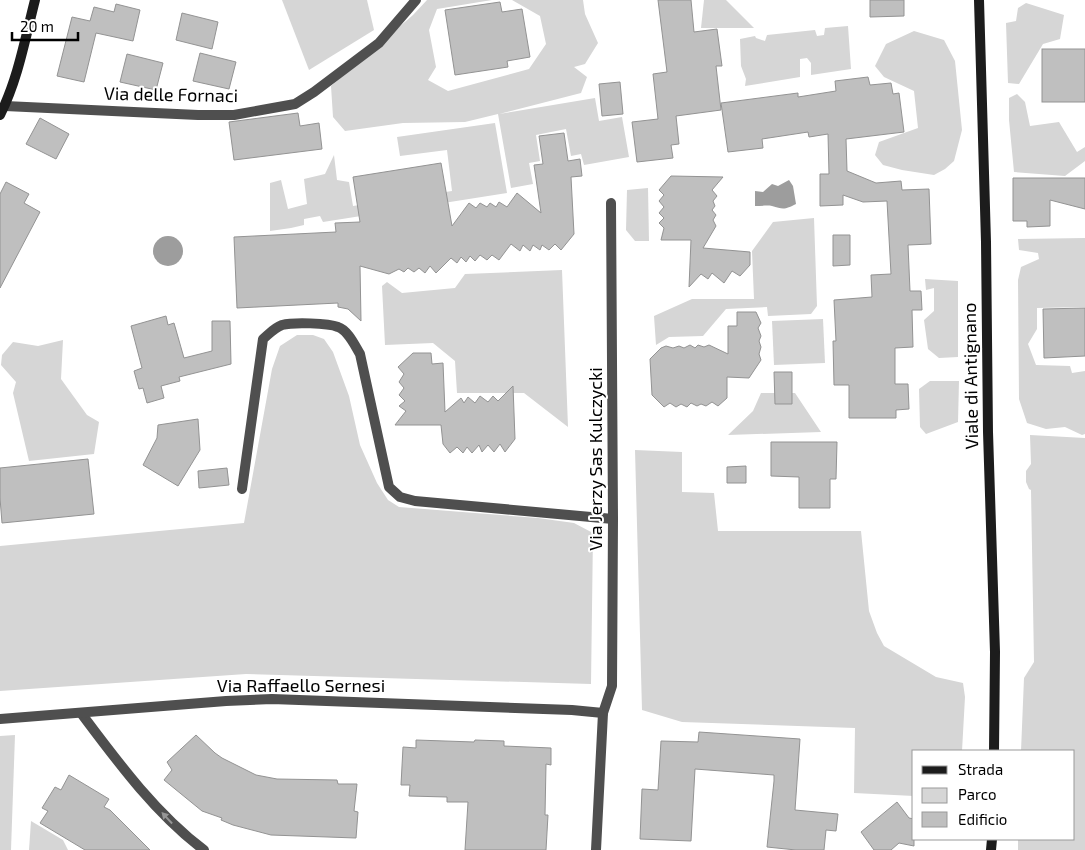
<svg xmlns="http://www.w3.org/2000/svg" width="1085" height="850" font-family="'Exo 2',sans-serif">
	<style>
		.green { fill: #d6d6d6 }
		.water { fill: #9d9d9d }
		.building { fill: #bfbfbf; stroke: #939393 }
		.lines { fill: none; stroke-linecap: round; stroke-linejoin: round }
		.minor { stroke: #4f4f4f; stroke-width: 10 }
		.secondary { stroke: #1c1c1c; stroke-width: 10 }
		.oneway { fill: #959595 }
		.labels { text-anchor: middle; stroke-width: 4; stroke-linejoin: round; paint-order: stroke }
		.street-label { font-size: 18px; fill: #000; stroke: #fff }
	</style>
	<rect width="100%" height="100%" fill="#fff"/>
	<g class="green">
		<path d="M282,0H367L374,30L309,70Z"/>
		<path d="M427,0H492L437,9L429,30L436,67L428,80L448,91L529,69L546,44L540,16L512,0H583L585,14L598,43L585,64L574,67L587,77L581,93L499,114L595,98L599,121L622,117L629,157L584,165L581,154L571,156L566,129L536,135L540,161L529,163L533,184L511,188L498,114L465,122L403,123L345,131L333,117L331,86L413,15Z"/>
		<path d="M704,0H726L754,28H701Z"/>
		<path d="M1026,3L1064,15L1060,39L1043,44L1019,84L1008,83L1006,23L1016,21L1018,8Z"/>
		<path d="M848,26L851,69L811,75V63L807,58L800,59V77L745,86L746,79L741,66L740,39L755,36L756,38L765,41L767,35L815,30L817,36L824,35L825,28Z"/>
		<path d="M914,31L944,40L955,61L962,130L954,161L945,169L934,175L902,170L883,165L875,155L879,142L918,128L914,91L884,77L875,66L886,44Z"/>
		<path d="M1017,94L1025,102L1030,126L1059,122L1077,152L1085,147V161L1065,176L1014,172L1009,120V98Z"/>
		<path d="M495,123L507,193L323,222L320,216L304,219V225L291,228L270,231V183L281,180L288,209L307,204L304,179L325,174L334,155L337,180L349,182L353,206L452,191L447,150L400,156L397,137Z"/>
		<path d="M648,188L649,241H635L626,230L627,190Z"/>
		<path d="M814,218L817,306L811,314L768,316L767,307L726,309L703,336L669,337L656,345L654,316L692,299H754L752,251L773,222Z"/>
		<path d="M1085,238V307L1037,308V329L1028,344L1036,365L1070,366L1072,373L1085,371V434L1082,435L1065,427L1046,429L1027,423L1019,399L1018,280L1021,267L1039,259L1038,253L1019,250L1018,239Z"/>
		<path d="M562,270L568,427L524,393H457L455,361L433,343L385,345L382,286L387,282L402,293L455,288L465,274Z"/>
		<path d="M925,279L958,281V357L939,358L928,349L924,320L934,311V288L926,290Z"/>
		<path d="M823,319L825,363L774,365L772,321Z"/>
		<path d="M297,335H313L324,339L333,352L349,396L360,445L377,483L388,500L399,507L538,518L574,523L593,533L591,684L246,674L0,691V546L244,523L272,369L280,346Z"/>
		<path d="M63,340L61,379L87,415L99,422L94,454L29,461L13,393L16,382L1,365L2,355L13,342L38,346Z"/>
		<path d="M930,381H959L958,422L926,434L920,427L919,389Z"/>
		<path d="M761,393H795L821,432L728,435L753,411Z"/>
		<path d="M1030,435L1085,438V850H1018V839H1074V751H1021L1024,678L1034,662L1031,490L1029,489L1026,482V471L1031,464Z"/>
		<path d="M635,450L682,452V492L714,493L718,531H861L869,611L877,633L884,646L936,677L963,683L965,697L962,751H914V796L854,793L855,728L682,722L642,710Z"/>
		<path d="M15,735L11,850H0V736Z"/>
		<path d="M31,821L63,840L68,850H29Z"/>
	</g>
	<g class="water">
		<path d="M789,180L793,186L796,204C786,209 784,210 772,206C768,205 761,206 755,206V191L763,192L772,184L778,186Z"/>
		<circle cx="168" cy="251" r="15"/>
	</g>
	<g class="building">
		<path d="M658,0H691L694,32L717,29L722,66H716L721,110L676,116L679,144L671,145L673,158L637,162L632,122L658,119L653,74L667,72Z"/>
		<path d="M870,0H904V16L870,17Z"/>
		<path d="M500,2L502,12L522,9L530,57L507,61L508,67L455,75L445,10Z"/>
		<path d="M116,4L140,10L133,41L96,33L84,82L57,76L72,17L90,21L94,7L114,12Z"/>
		<path d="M182,13L218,22L212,49L176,40Z"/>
		<rect x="1042" y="49" width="43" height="53"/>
		<path d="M200,53L236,62L229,89L193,81Z"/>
		<path d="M127,54L163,63L156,90L120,82Z"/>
		<path d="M868,77L870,85L891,83L893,94L899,93L904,132L846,139L847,171L876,183L901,181L902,190L929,189L931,244L908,245L910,291H921L922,310H912L913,347L895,348V384H908L909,409L896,410V418H849V385H834L833,341H836L834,300L872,297L871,275L891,274L887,201L863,202L843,195V205L820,206V174H829L828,134L809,137L808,132L762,139L763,148L728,152L721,103L798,93V97L836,91L835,81Z"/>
		<path d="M620,82L623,114L602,116L599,84Z"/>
		<path d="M298,113L300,126L319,123L322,149L234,160L229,122Z"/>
		<path d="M40,118L69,134L56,159L26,144Z"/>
		<path d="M564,133L568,161L580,159L582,176L571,177L574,234L561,250L555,244L549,250L542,245L540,250L533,245L530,251L523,245L520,251L511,244L499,260L492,255L487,260L480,255L475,261L470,256L466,262L461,257L457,263L451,258L436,273L430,266L425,273L419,268L414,272L408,268L404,272L399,269L389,274L360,266L361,321L348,309L338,307V303L237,308L234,237L336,232L335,223L360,222L353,177L441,163L452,226L469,203L476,208L480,203L487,207L490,203L496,207L499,202L507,207L517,193L541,213L534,165L543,164L539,136Z"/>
		<path d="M671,176L723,177L712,190L717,196L713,201L715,206L712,210L716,215L713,220L716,226L703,248L750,252V265L740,276L732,271L724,283L712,273L708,279L701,274L689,287L691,240H661L664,228L659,223L664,218L659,213L664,207L659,201L664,195L659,190Z"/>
		<path d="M1013,178H1085V209L1050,200V226L1027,227V221H1013Z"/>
		<path d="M6,182L29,194L24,203L40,212L0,288V194Z"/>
		<path d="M833,235H850V265L833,266Z"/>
		<path d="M1085,308V356L1044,358L1043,309Z"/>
		<path d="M737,312H756L761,323L758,328L761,336L759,341L761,347L759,354L761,360L749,378L727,377V398L718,406L712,402L706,406L701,404L697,406L691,403L687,407L681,404L676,407L670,403L664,407L652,395L650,359L661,348L666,346L673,348L679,346L684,348L690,345L695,348L698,345L704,347L709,345L728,354V326H737Z"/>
		<path d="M166,316L168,325L174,323L184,358L212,351V321H230L231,364L179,377L180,381L161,386L164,398L147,403L143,388L139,389L134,371L142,368L131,326Z"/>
		<path d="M413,353H431L432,364L443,363L445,412L461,398L464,403L468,397L475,403L480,396L488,402L493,396L498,401L513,386L515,439L505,452L500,444L494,452L488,445L482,452L479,445L472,453L467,447L463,453L457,447L450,453L443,444L441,425H395L406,411L399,406L405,401L399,395L404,388L399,382L404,374L398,367Z"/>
		<path d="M774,372H792V404H775Z"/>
		<path d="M198,419L200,450L178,486L143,465L157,438L158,425Z"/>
		<path d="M771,442H837L836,479H830V508H799V477L771,476Z"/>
		<path d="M88,459L94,514L2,523L0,498V468Z"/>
		<path d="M746,466V483H727V467Z"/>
		<path d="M227,468L229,485L199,488L198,471Z"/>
		<path d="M699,732L800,739L795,810L838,814L836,831L826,830L824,850H796L767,847L774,781V775L695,769L691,841L640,839L642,789L658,790L661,741L698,742Z"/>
		<path d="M196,735L215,753L222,758L256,775L277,779L337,780L338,784H357L354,811L358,812L356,838L271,835L233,825L221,820L222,818L202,811L164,780L172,770L167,762Z"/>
		<path d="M416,740L474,742L475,740L504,741V746L551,748V765L546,764L545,815H548L546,850H465L468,802H447V797L409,796L410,785H401L403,747L416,748Z"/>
		<path d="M69,775L109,799L104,807L110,810L150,850H85L40,823L48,811L42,808L55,787L61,790Z"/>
		<path d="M897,802L909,818L914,819V846L899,843L891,850H874L861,832Z"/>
	</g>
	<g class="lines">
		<g class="minor">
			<path d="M5,106L198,115H234L295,104L314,92L379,43L416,0"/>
			<path d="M242,489L263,339C269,334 274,328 282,325C293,322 328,323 338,327C348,330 355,346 360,354L389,487L400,497L415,501L613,519"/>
			<path d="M81,713C117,761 155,813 204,850"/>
			<path d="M0,719L226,701L272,699L572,710L603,713"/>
			<path d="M596,850L603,713L612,686L613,519L611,203"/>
		</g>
		<g class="secondary">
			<path d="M979,0L986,242L988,432L995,652L994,751"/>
			<path d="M0,115C18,79 25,39 35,0"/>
			<path d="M991,850L992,839"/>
		</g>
	</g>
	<defs><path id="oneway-solid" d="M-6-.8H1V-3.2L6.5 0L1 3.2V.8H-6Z" transform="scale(1.25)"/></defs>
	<use class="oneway" href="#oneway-solid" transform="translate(167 818) rotate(-133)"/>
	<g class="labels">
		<g class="street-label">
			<text transform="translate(171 95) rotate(1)" y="6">Via delle Fornaci</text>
			<text transform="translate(971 376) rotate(-91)" y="6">Viale di Antignano</text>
			<text transform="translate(596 459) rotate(-90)" y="6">Via Jerzy Sas Kulczycki</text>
			<text x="301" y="692">Via Raffaello Sernesi</text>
		</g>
	</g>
	<rect x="912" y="750" width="162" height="90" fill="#ffffff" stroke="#999999"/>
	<rect x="922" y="766" width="25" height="8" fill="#1c1c1c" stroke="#999999"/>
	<text x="958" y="775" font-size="15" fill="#000000">Strada</text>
	<rect x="922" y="788" width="25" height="15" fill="#d6d6d6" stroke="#999999"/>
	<text x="958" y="800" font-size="15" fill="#000000">Parco</text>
	<rect x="922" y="812" width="25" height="15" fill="#bfbfbf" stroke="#999999"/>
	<text x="958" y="825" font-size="15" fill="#000000">Edificio</text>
	<path d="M12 32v8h66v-8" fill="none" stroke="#000000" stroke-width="2.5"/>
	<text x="20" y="32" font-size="15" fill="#000000" stroke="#ffffff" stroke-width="4" paint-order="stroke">20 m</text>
</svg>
